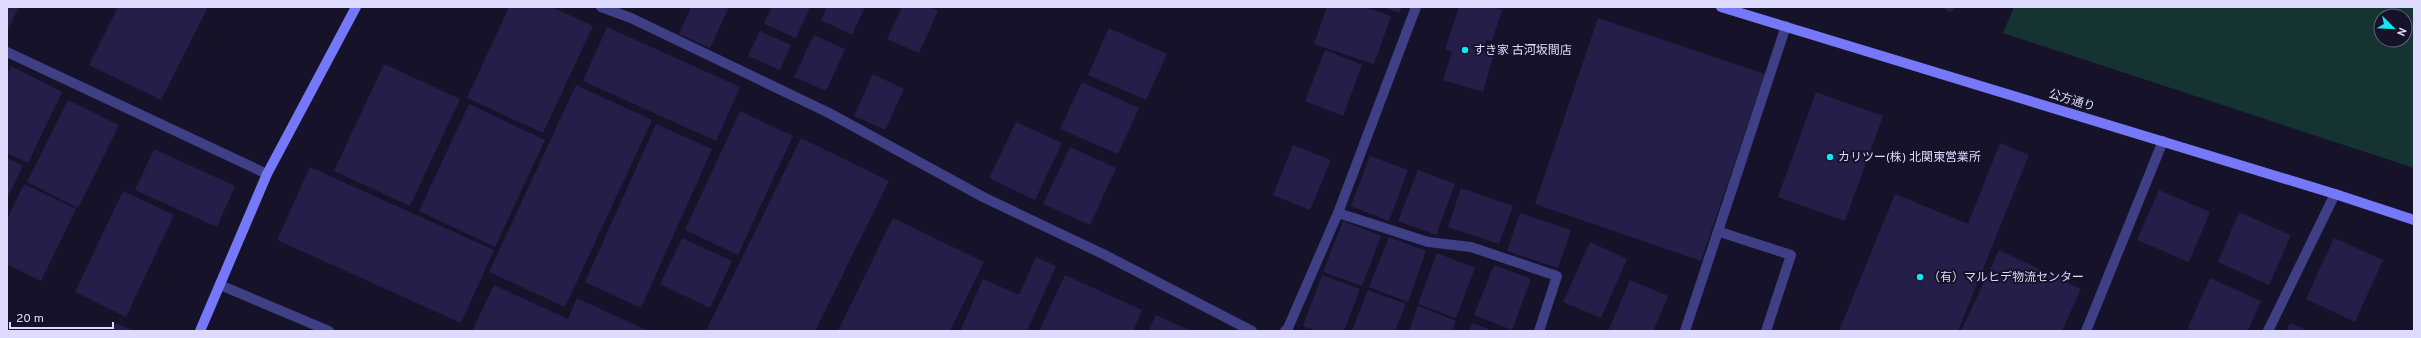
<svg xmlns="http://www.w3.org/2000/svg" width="2421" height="338" font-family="Overpass,'Noto Sans JP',sans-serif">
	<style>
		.green { fill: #153331; fill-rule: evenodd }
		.building { fill: #251e49 }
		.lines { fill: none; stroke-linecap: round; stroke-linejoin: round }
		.street { stroke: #3f3f86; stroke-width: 10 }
		.secondary { stroke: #7678fa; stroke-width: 10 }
		.poi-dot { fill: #0fe8f6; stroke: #151229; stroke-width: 1.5 }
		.labels { text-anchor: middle; stroke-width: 4; stroke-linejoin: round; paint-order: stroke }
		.poi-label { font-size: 12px; fill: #dedbfe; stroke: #151229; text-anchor: start }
		.street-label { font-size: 12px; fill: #dedbfe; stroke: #151229 }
	</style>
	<rect width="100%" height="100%" fill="#151229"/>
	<path class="green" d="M2014,7H2414V168L2003,33ZM2381,16H2405V40H2381Z"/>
	<g class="building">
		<path d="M7,7H19L7,31Z"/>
		<path d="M118,7H208L161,100L89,65Z"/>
		<path d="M509,7H552L593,26L543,133L467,98Z"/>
		<path d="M691,7H729L710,48L679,34Z"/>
		<path d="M772,7H810L796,38L764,24Z"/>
		<path d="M827,7H865L852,35L821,20Z"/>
		<path d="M902,7H928L938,11L919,53L887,39Z"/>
		<path d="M1327,7H1365L1391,16L1374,64L1314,44Z"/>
		<path d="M1383,7H1401L1399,13Z"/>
		<path d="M1459,7H1493L1502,10L1492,41L1486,40L1483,50L1494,53L1483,92L1443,80L1452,52L1445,49Z"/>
		<path d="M1943,7H1955L1950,13Z"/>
		<path d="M1598,18L1765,74L1701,261L1535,204Z"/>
		<path d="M607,27L740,87L716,141L583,81Z"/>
		<path d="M1109,28L1167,54L1146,100L1088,75Z"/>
		<path d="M760,31L791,45L780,70L748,56Z"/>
		<path d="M814,35L845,49L826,91L794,77Z"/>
		<path d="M1325,50L1362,65L1343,116L1305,101Z"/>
		<path d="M384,64L460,99L410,206L334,171Z"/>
		<path d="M11,66L62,92L28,163L7,153V74Z"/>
		<path d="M873,74L904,89L885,130L854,116Z"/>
		<path d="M1082,82L1139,108L1118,154L1060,129Z"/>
		<path d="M576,85L652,120L565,307L489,272Z"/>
		<path d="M1816,92L1883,116L1845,221L1778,197Z"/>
		<path d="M68,100L119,125L78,208L27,182Z"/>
		<path d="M469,104L545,140L495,247L419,211Z"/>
		<path d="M740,111L793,136L738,255L685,230Z"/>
		<path d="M1016,122L1062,143L1035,200L989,178Z"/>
		<path d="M656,124L712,149L641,308L585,282Z"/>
		<path d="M801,138L889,181L815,331H706Z"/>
		<path d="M2000,143L2029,155L1958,331H1839L1895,194L1968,224Z"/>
		<path d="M1293,145L1331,160L1310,210L1273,195Z"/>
		<path d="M1070,147L1116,168L1090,225L1043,204Z"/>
		<path d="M154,149L235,186L217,227L135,190Z"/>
		<path d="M1370,156L1408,170L1389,221L1351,206Z"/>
		<path d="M7,158L23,166L7,199Z"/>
		<path d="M310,167L494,250L461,323L277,240Z"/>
		<path d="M1418,170L1455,184L1436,235L1398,221Z"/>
		<path d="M24,184L76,209L41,281L7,264V219Z"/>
		<path d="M1461,188L1513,206L1499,244L1448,227Z"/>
		<path d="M2159,190L2210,212L2189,262L2137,240Z"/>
		<path d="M123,191L174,215L126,317L75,292Z"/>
		<path d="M2239,212L2291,235L2269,285L2218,262Z"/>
		<path d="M1520,213L1571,230L1558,268L1507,251Z"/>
		<path d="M893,218L984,262L950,331H838Z"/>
		<path d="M1343,221L1381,236L1362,286L1323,272Z"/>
		<path d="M1389,237L1426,251L1408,302L1369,287Z"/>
		<path d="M682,238L732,261L710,308L660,284Z"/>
		<path d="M2334,238L2383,260L2355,322L2306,299Z"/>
		<path d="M1590,242L1627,259L1601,318L1563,302Z"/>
		<path d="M1999,250L2081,289L2062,331H1961Z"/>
		<path d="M1437,253L1475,268L1456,318L1418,304Z"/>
		<path d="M1036,257L1056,266L1027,331H960L983,279L1019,295Z"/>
		<path d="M1494,265L1531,279L1512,330L1474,315Z"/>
		<path d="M1065,275L1142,310L1133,331H1039Z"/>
		<path d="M1322,275L1360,289L1344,331H1317L1303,326Z"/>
		<path d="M2210,278L2261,301L2248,331H2195L2188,328Z"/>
		<path d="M1630,280L1668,296L1653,331H1608Z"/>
		<path d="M494,285L568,319L577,298L648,331H472Z"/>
		<path d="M1368,290L1406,304L1395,331H1352Z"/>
		<path d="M1418,306L1456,321L1452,331H1409Z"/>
		<path d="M1156,315L1191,331H1148Z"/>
		<path d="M116,323L134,331H112Z"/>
		<path d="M1472,323L1494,331H1469Z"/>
		<path d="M2290,323L2308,331H2286Z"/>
	</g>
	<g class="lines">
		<g class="street">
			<path d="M601,7L631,18L829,113L983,197L1105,255L1252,331"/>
			<path d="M7,52L267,174"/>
			<path d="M1338,213L1428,242L1471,247L1557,276L1539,331"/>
			<path d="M1720,232L1791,255L1766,331"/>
			<path d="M220,285L329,331"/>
			<path d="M1285,331L1288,328L1338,213L1416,7"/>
			<path d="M1685,331L1786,26"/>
			<path d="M2086,331L2163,141"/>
			<path d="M2268,331L2335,194"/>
		</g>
		<g class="secondary">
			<path d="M1721,7L2335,194L2414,220"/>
			<path d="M200,331L267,174L356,7"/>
		</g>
	</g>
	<g class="poi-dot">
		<circle cx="1465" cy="50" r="4"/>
		<circle cx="1830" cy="157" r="4"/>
		<circle cx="1920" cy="277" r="4"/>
	</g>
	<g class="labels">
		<g class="poi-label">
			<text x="1473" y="54">すき家 古河坂間店</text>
			<text x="1838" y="161">カリツー(株) 北関東営業所</text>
			<text x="1928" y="281">（有）マルヒデ物流センター</text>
		</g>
		<g class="street-label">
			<text transform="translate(2072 100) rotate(17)" y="4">公方通り</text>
		</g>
	</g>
	<rect width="2421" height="338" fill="none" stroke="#dedbfe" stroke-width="16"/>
	<g transform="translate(2393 28) rotate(114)"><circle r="19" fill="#151229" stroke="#65627e"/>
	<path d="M0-3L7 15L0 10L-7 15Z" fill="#0fe8f6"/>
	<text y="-6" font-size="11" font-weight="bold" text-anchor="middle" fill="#dedbfe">N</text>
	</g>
	<path d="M10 322v6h103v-6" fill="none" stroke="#dedbfe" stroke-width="2"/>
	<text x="16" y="322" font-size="12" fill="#dedbfe" stroke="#151229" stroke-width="3" paint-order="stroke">20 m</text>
</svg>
